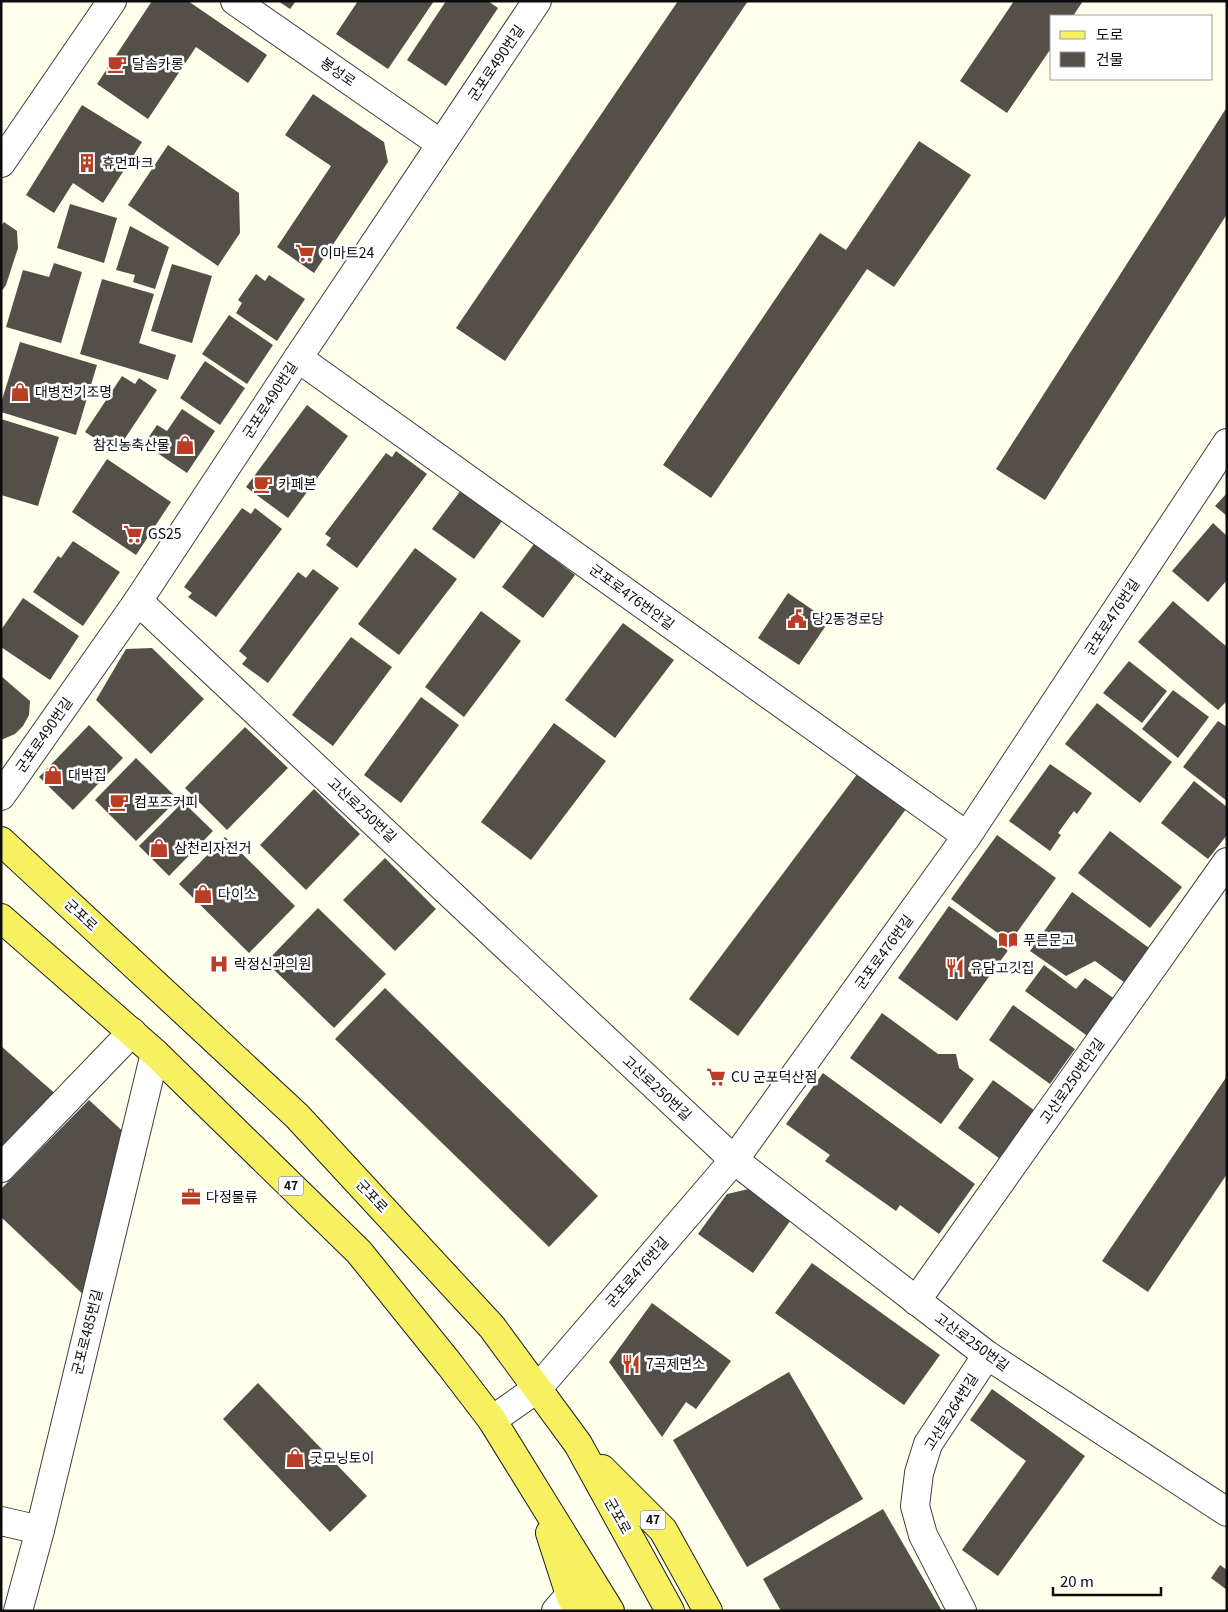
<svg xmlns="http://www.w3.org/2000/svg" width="1228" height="1612" font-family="Georgia,'Noto Sans KR',serif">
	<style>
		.building { fill: #544f48 }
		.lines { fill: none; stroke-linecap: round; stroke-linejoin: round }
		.minor-casing { stroke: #3f3f3f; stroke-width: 30 }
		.major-casing { stroke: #1d1d1d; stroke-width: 30 }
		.minor { stroke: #fff; stroke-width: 28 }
		.major { stroke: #f7f162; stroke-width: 28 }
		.labels { text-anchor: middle; stroke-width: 5; stroke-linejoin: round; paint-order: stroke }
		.shield { fill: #fff; stroke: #555; stroke-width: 1 }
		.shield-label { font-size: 12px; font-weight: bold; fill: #0c0c0c }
		.street-label { font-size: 14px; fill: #0c0c0c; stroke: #fff }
		.poi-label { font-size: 14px; fill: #0c0c0c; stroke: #fff; text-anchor: start }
	</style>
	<rect width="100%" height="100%" fill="#ffffeb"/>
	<g class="building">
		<path d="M152,1H188L267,55L248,83L196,47L148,119L97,84Z"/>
		<path d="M278,1H296L290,9Z"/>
		<path d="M358,1H434L388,69L336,34Z"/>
		<path d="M446,1H488L498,8L446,86L407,60Z"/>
		<path d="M678,1H748L505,361L456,328Z"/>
		<path d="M1014,1H1083L1073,16H1052V47L1007,113L960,81Z"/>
		<path d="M313,94L384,142L388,162L314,273L277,247L331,166L285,135Z"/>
		<path d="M82,105L142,142L103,203L73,183L54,213L26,195Z"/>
		<path d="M1227,107V214L1045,500L996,469Z"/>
		<path d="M919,141L971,175L894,287L867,269L711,498L663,465L820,233L846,250Z"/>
		<path d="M168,145L239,193L240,233L218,266L128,205Z"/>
		<path d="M70,204L117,218L104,263L57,248Z"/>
		<path d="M4,222L17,231L18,248L6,285L1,292V226Z"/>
		<path d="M130,226L169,247L155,289L133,282L135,275L116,270Z"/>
		<path d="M54,263L82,272L61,343L6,327L23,270L49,277Z"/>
		<path d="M172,264L212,276L192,343L151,331Z"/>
		<path d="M256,274L265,281L269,275L305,299L277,341L236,313L242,303L238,300Z"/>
		<path d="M102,279L154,294L139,343L176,355L168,380L80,354Z"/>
		<path d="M229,315L273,345L247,384L202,354Z"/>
		<path d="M20,342L97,365L76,435L1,412V403Z"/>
		<path d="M205,361L245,388L220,425L180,398Z"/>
		<path d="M122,376L135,384L139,378L157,390L116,452L85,432Z"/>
		<path d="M307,405L348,436L288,518L246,487Z"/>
		<path d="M182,409L215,431L187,473L144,444L157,425L167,431Z"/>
		<path d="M1,419L59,437L38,506L1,495Z"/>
		<path d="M396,451L427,474L357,568L326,545L331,538L325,534L386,453L392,457Z"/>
		<path d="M107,459L171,502L136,555L72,512Z"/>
		<path d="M461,490L502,521L474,559L432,529Z"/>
		<path d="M1227,493V516L1215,506Z"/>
		<path d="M242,508L251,514L255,508L282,529L216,617L188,597L192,593L184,587Z"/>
		<path d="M1213,523L1227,536V580L1208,602L1172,571Z"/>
		<path d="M73,541L120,572L83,626L33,592L58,556L61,558Z"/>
		<path d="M534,544L575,575L543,618L502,587Z"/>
		<path d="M415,548L457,579L399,655L358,624Z"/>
		<path d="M313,569L339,588L268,683L242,664L247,658L239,651L298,572L306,578Z"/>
		<path d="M788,593L829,621L799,665L758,638Z"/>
		<path d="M23,598L79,636L50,680L1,647V630Z"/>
		<path d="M1173,601L1227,647V701L1218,710L1138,642Z"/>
		<path d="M481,611L521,641L464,717L425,687Z"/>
		<path d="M623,623L674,660L615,738L565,700Z"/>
		<path d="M351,637L392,667L333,746L292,715Z"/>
		<path d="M152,648L204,699L151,754L96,700L126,649Z"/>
		<path d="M1129,661L1167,691L1142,723L1103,693Z"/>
		<path d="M1,676L30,701L29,715L23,726L15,734L1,740Z"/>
		<path d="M1173,690L1209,717L1178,758L1142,729Z"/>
		<path d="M421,697L459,725L401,803L364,775Z"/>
		<path d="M1097,703L1172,762L1140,803L1065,744Z"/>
		<path d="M1218,721L1227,727V801L1183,767Z"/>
		<path d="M554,723L606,761L531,860L481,822Z"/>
		<path d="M89,725L123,758L73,810L39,777Z"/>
		<path d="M245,727L288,768L227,830L185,788Z"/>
		<path d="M136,758L178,799L136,841L95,800Z"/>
		<path d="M1050,764L1092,793L1077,814L1074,811L1058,833L1061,835L1050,851L1009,821Z"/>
		<path d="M861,769L909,805L738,1036L689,999Z"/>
		<path d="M1194,781L1227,807V835L1208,859L1161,823Z"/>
		<path d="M314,789L360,834L306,890L260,845Z"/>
		<path d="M183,802L213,831L169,876L139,846Z"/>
		<path d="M1110,831L1182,887L1150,928L1078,873Z"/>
		<path d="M997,835L1056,878L1010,942L951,899Z"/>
		<path d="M225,837L295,906L249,953L179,884Z"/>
		<path d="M385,858L436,909L395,951L343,900Z"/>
		<path d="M1072,892L1152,950L1128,985L1095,961L1066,976L1030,951Z"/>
		<path d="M949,906L1009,949L957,1021L898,978Z"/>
		<path d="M318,908L386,974L334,1028L266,962Z"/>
		<path d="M1044,965L1076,989L1085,978L1119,1002L1093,1040L1025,991Z"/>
		<path d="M385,988L598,1196L549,1247L335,1039Z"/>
		<path d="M1013,1005L1075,1049L1050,1084L989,1040Z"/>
		<path d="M882,1013L938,1054H956L959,1068L974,1079L941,1124L850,1058Z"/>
		<path d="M1,1046L59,1097L1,1150Z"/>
		<path d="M823,1073L975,1184L939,1234L900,1205L896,1211L825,1161L830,1155L786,1124Z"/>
		<path d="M1227,1076V1174L1148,1292L1102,1261Z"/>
		<path d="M993,1080L1038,1113L1003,1161L958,1128Z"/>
		<path d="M89,1100L130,1138L88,1299L1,1217V1189Z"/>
		<path d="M753,1188L793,1217L753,1273L698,1234L727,1194Z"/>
		<path d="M812,1263L940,1355L904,1405L775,1313Z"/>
		<path d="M652,1303L731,1361L696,1409L686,1402L662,1437L609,1362Z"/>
		<path d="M789,1372L863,1499L747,1567L673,1440Z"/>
		<path d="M258,1383L367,1496L330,1532L223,1419Z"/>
		<path d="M992,1389L1085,1456L998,1576L962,1550L1026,1461L970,1420Z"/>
		<path d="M883,1509L942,1611H781L763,1579Z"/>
		<path d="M1220,1565L1227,1570V1590L1211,1578Z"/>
	</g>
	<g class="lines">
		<g class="minor-casing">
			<g id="minor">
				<path d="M235,1L441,144"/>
				<path d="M1,163L112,1"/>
				<path d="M298,358L967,836"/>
				<path d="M138,601L734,1160L987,1355L1227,1512"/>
				<path d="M1,796L138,601L298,358L537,1"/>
				<path d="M1,1168L132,1032"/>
				<path d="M916,1301L1227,862"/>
				<path d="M492,1420L538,1388L734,1160L967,836L1227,443"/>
				<path d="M1,1521L40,1530"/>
				<path d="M18,1611L40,1530L155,1053"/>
				<path d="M556,1611L570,1595"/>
				<path d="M962,1611L923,1535L915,1506L919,1473L928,1444L987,1355"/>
			</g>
		</g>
		<g class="major-casing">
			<g id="major">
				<path d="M1,841L297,1116L492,1327L578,1444L670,1611"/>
				<path d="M1,918L155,1053L359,1252L450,1365L492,1420L610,1611"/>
				<path d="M602,1469L663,1530L708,1611"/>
				<path d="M550,1533L570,1595L579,1611"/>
			</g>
		</g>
		<use href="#minor" class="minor"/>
		<use href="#major" class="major"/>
	</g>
	<defs>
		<g id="cafe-bare" transform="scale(1.5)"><path d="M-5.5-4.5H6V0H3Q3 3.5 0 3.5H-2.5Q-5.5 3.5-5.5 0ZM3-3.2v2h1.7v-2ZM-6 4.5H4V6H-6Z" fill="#ba3d26" stroke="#fff" stroke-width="2.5" paint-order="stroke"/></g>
		<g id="building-bare" transform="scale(1.5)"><path d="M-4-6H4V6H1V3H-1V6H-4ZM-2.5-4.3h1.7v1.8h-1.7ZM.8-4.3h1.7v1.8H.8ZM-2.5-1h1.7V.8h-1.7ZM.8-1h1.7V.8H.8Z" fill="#ba3d26" stroke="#fff" stroke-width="2.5" paint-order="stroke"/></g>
		<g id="supermarket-bare" transform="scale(1.5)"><path d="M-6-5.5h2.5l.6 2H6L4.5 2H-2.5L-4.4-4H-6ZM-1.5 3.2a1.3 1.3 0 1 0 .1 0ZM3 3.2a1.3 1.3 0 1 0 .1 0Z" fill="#ba3d26" stroke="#fff" stroke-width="2.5" paint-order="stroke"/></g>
		<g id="shop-bare" transform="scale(1.5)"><path d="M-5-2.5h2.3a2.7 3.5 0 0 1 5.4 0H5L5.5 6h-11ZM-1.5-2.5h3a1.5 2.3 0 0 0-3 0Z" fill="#ba3d26" stroke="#fff" stroke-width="2.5" paint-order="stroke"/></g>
		<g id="civic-bare" transform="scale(1.5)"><path d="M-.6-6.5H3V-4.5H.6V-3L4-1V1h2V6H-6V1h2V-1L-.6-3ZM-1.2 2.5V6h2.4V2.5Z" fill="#ba3d26" stroke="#fff" stroke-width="2.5" paint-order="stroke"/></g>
		<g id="library-bare" transform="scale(1.5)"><path d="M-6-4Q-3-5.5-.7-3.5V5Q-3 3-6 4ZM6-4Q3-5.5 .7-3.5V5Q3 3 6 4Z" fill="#ba3d26" stroke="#fff" stroke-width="2.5" paint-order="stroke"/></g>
		<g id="hospital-bare" transform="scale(1.5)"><path d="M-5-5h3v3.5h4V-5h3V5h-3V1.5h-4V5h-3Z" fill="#ba3d26" stroke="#fff" stroke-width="2.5" paint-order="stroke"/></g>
		<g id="restaurant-bare" transform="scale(1.5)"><path d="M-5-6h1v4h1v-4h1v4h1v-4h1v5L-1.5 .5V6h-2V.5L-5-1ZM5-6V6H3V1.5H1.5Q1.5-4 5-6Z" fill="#ba3d26" stroke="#fff" stroke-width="2.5" paint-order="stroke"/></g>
		<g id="office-bare" transform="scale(1.5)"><path d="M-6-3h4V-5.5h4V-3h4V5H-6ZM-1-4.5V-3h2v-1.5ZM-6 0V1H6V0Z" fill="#ba3d26" stroke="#fff" stroke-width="2.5" paint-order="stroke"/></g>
	</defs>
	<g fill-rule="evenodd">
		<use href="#cafe-bare" x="117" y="64"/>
		<use href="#building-bare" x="87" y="163"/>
		<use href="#supermarket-bare" x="305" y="253"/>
		<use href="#shop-bare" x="20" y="392"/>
		<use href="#shop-bare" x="185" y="445"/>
		<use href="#cafe-bare" x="263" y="484"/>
		<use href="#supermarket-bare" x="133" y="534"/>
		<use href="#civic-bare" x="797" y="619"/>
		<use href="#shop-bare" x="53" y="775"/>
		<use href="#cafe-bare" x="119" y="802"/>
		<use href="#shop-bare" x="159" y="848"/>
		<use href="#shop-bare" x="203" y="894"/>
		<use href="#library-bare" x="1008" y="940"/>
		<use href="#hospital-bare" x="219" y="964"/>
		<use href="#restaurant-bare" x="955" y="968"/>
		<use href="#supermarket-bare" x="716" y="1077"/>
		<use href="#office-bare" x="191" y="1197"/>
		<use href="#restaurant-bare" x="631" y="1364"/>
		<use href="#shop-bare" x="295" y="1458"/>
	</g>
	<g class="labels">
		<g class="shield">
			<rect x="278.5" y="1176.5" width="25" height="19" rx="4"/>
			<rect x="640.5" y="1510.5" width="25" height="19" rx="4"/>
		</g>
		<g class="shield-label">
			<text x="291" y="1190">47</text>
			<text x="653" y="1524">47</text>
		</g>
		<g class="street-label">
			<text transform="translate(496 63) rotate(-56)" y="5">군포로490번길</text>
			<text transform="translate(338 72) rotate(35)" y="5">봉성로</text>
			<text transform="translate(270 400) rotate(-57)" y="5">군포로490번길</text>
			<text transform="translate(632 597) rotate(36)" y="5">군포로476번안길</text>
			<text transform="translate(1112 617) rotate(-57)" y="5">군포로476번길</text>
			<text transform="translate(44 735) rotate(-55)" y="5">군포로490번길</text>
			<text transform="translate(362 810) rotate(43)" y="5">고산로250번길</text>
			<text transform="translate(81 915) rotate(43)" y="5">군포로</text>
			<text transform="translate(884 952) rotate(-54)" y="5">군포로476번길</text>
			<text transform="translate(1072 1081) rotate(-55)" y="5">고산로250번안길</text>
			<text transform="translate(657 1088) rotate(43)" y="5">고산로250번길</text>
			<text transform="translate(372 1196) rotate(47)" y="5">군포로</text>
			<text transform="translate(637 1272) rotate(-49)" y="5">군포로476번길</text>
			<text transform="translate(87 1332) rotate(-76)" y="5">군포로485번길</text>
			<text transform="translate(972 1342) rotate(36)" y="5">고산로250번길</text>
			<text transform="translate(951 1412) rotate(-58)" y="5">고산로264번길</text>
			<text transform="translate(618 1516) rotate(61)" y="5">군포로</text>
		</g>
		<g class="poi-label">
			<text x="132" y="69">달솜카롱</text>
			<text x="102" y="168">휴먼파크</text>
			<text x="320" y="258">이마트24</text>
			<text x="35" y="397">대병전기조명</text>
			<text x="170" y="450" text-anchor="end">참진농축산물</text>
			<text x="278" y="489">카페본</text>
			<text x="148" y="539">GS25</text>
			<text x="812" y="624">당2동경로당</text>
			<text x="68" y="780">대박집</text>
			<text x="134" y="807">컴포즈커피</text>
			<text x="174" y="853">삼천리자전거</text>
			<text x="218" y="899">다이소</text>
			<text x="1023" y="945">푸른문고</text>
			<text x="234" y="969">락정신과의원</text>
			<text x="970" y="973">유담고깃집</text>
			<text x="731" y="1082">CU 군포덕산점</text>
			<text x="206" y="1202">다정물류</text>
			<text x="646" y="1369">7곡제면소</text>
			<text x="310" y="1463">굿모닝토이</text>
		</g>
	</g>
	<rect width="1228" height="1612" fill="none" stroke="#0c0c0c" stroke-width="5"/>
	<rect x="1050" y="15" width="162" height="65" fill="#ffffff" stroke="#9e9e9e"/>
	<rect x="1060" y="31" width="25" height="8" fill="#f7f162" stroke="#9e9e9e"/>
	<text x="1096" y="40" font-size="15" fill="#0c0c0c">도로</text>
	<rect x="1060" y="52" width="25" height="15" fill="#544f48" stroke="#9e9e9e"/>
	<text x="1096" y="65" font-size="15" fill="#0c0c0c">건물</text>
	<path d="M1053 1587v8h108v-8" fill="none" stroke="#0c0c0c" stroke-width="2.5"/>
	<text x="1060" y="1587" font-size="15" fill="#0c0c0c" stroke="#ffffff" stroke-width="4" paint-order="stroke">20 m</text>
</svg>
